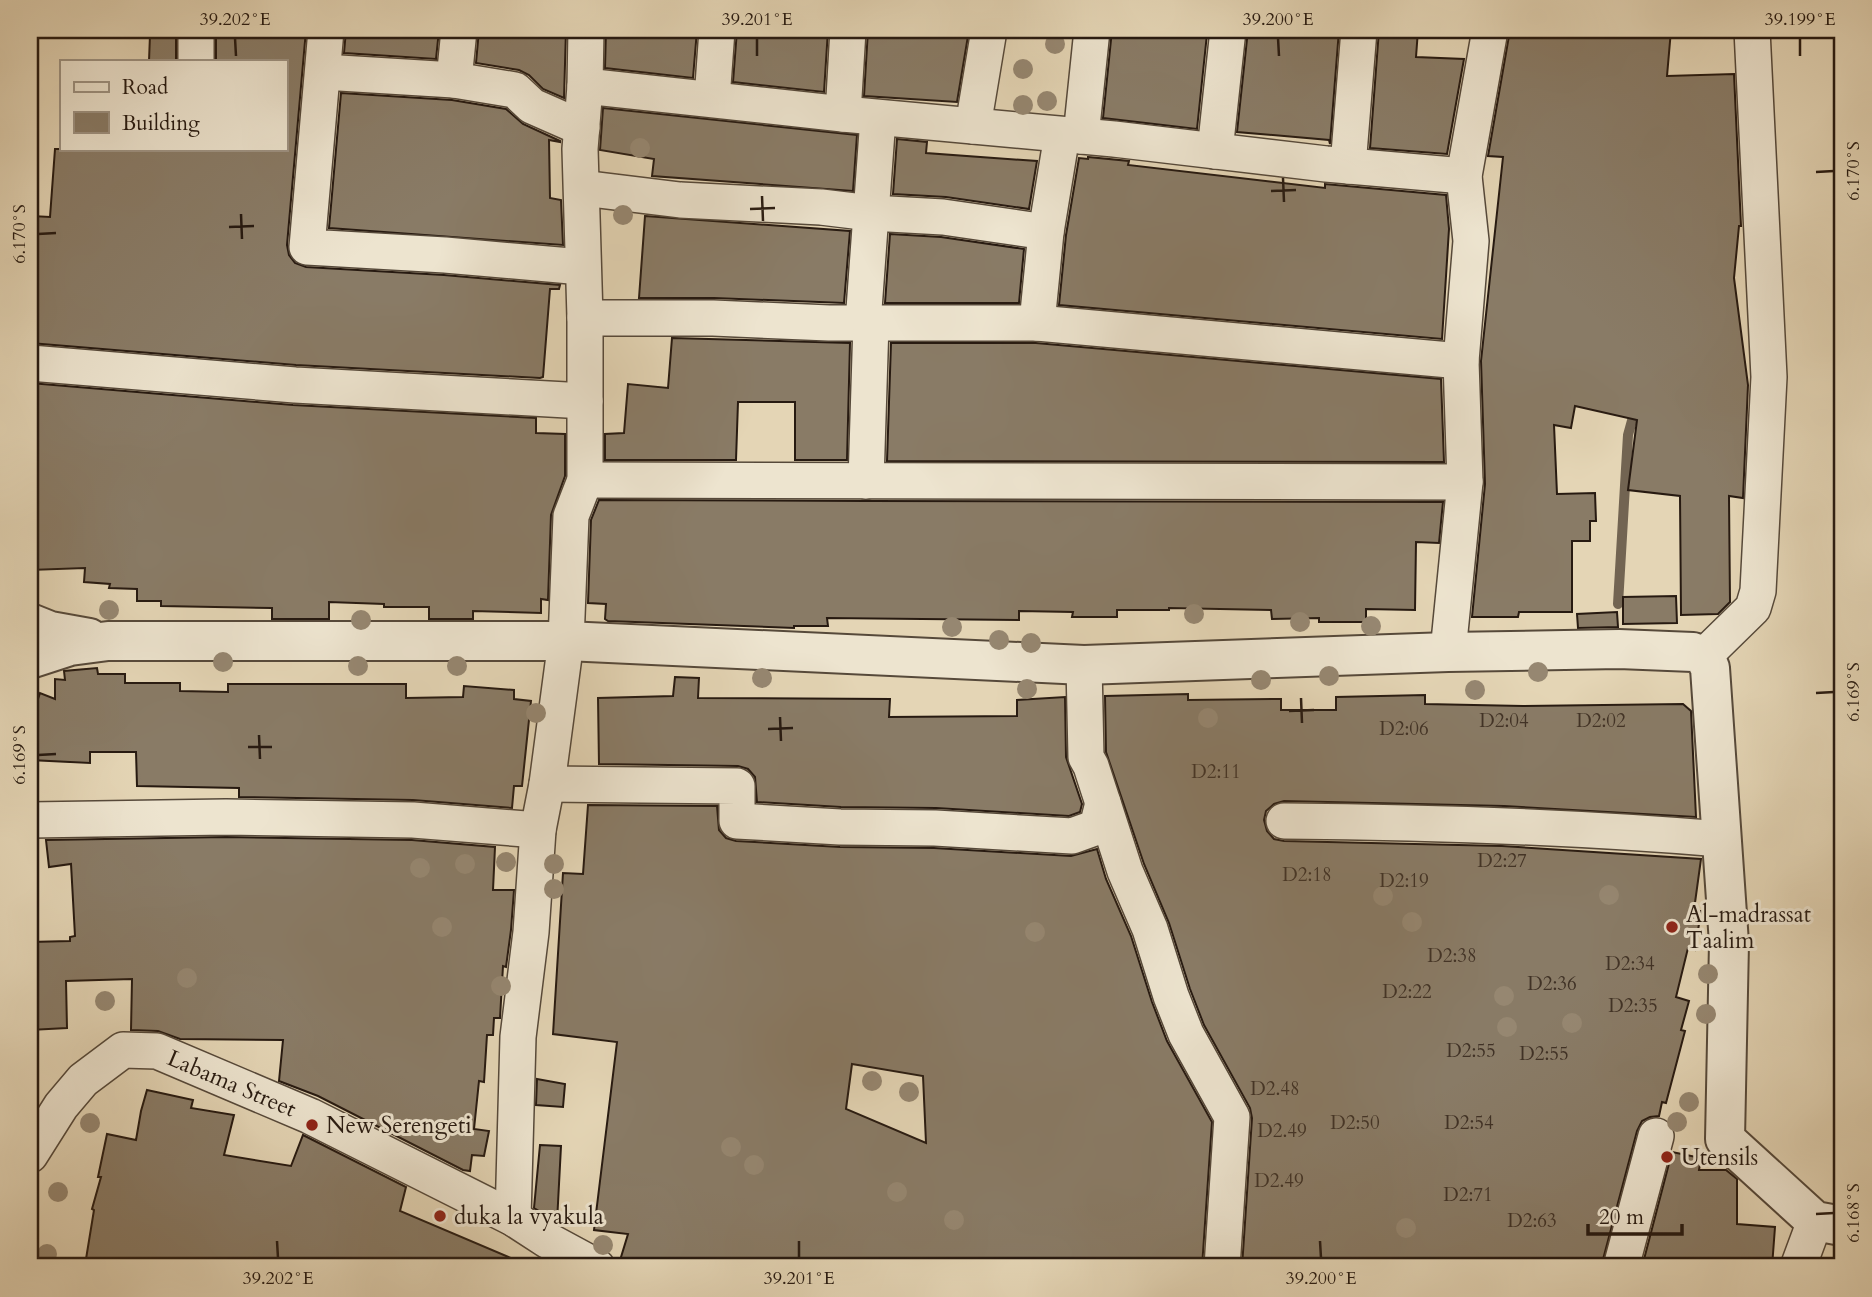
<svg xmlns="http://www.w3.org/2000/svg" width="1872" height="1297" font-family="Cardo,serif">
	<style>
		.lines { fill: none; stroke-linecap: round; stroke-linejoin: round }
		.stream { stroke: #726452; stroke-width: 10 }
		.building { fill: #897b66; stroke: #271a11; stroke-width: 2; fill-rule: evenodd }
		.minor-casing { stroke: #56493a; stroke-width: 38 }
		.tertiary-casing { stroke: #56493a; stroke-width: 42 }
		.minor { stroke: #ede4cf; stroke-width: 35 }
		.tertiary { stroke: #ede4cf; stroke-width: 38 }
		.tree { fill: #968771 }
		.ticks { fill: none; stroke: #271a11; stroke-width: 2.5 }
		.poi-dot { fill: #8f2418; stroke: #ede4cf; stroke-width: 2.5 }
		.labels { text-anchor: middle; stroke-width: 6; stroke-linejoin: round; paint-order: stroke }
		.number-label { font-size: 19px; fill: #403226 }
		.poi-label { font-size: 23px; fill: #271a11; stroke: #ede4cf; text-anchor: start }
		.street-label { font-size: 23px; fill: #271a11; stroke: #ede4cf }
		.neatline { fill: none; stroke: #271a11; stroke-width: 2.5 }
		.ticks-label { font-size: 18px; text-anchor: middle; fill: #271a11 }
	</style>
	<rect width="100%" height="100%" fill="#e4d5b5"/>
	<filter id="stains"><feTurbulence type="fractalNoise" baseFrequency=".00286" numOctaves="4"/><feColorMatrix values="0 0 0 0 .2 0 0 0 0 .09 0 0 0 0 .02 0 0 0 .5 -.17"/></filter>
	<radialGradient id="worn" r=".72"><stop offset=".6" stop-color="#630" stop-opacity="0"/><stop offset="1" stop-color="#630" stop-opacity=".3"/></radialGradient>
	<g class="lines">
		<path class="stream" d="M1618,604L1628,435L1636,406"/>
	</g>
	<g class="building">
		<path d="M161,30L176,31V61H149L150,35H161Z"/>
		<path d="M216,30H306L287,245L289,255L295,263L306,267L444,275L560,285L559,289H550L543,377L540,378L296,365L30,343L32,216L50,217L55,149H285V61H216Z"/>
		<path d="M346,30H439L436,59L344,53Z"/>
		<path d="M479,30H566L564,98L543,89L529,75L519,70L476,63Z"/>
		<path d="M606,30H697L693,78L605,68Z"/>
		<path d="M737,30H828L824,92L733,82Z"/>
		<path d="M868,30H969L957,102L864,96Z"/>
		<path d="M1112,30H1160L1207,34L1197,129L1103,118Z"/>
		<path d="M1248,30H1339L1330,144L1329,140L1237,132Z"/>
		<path d="M1379,30H1418L1416,57L1464,59L1447,154L1370,148Z"/>
		<path d="M1510,30H1671L1667,76L1734,74L1741,226H1739L1734,278L1748,385L1743,498L1729,496L1730,602L1718,614L1681,615L1680,496L1628,490L1637,420L1575,406L1571,428L1554,425L1557,494L1595,493L1596,521H1590V541H1572V612H1519L1518,617H1472L1485,484L1481,361L1503,157L1488,156Z"/>
		<path d="M341,93L452,100L506,109L523,124L560,141V142L549,140L550,198L561,200L563,245L329,228Z"/>
		<path d="M603,108L857,135L853,191L652,176L654,159L600,150Z"/>
		<path d="M897,139L927,142L926,153L1037,161L1029,209L946,197L893,194Z"/>
		<path d="M1088,157L1129,161L1128,165L1325,188V184L1446,195L1449,229L1442,339L1059,305L1066,235L1079,158L1088,159Z"/>
		<path d="M645,216L850,231L844,303L714,298H639Z"/>
		<path d="M890,234L941,237L1024,249L1019,303H885Z"/>
		<path d="M672,338L850,343L847,460H795V402H738L736,460H605V434L624,433L628,384L668,388Z"/>
		<path d="M891,343H1036L1441,379L1444,462L887,461Z"/>
		<path d="M30,383L293,405L536,418V433L565,434V476L551,515L548,600L541,599V613L473,611V619H429V607H384V604L329,602V619H272V608L161,606V601H137V589L109,588L110,584L84,582L85,568L30,570Z"/>
		<path d="M599,500L866,501L1443,502L1439,543L1416,542L1415,610L1366,609V622H1319V618L1272,619L1271,610L1169,608V610H1117V617H1072L1073,612L1019,611V620L827,618L828,626H794V628L608,621L605,619L606,604L588,603L591,520Z"/>
		<path d="M1676,596L1677,623L1623,624V597Z"/>
		<path d="M1617,612L1618,627L1578,628L1577,614Z"/>
		<path d="M97,668L98,674H125V683H180V691L228,692V684H406V698L463,697L464,686L514,690V699L531,701L522,786H514L512,808L413,800L239,797V788L137,786L136,752H90V763L30,760V723L40,693L55,699V679L65,680L64,671Z"/>
		<path d="M675,677L699,678L698,698L890,699L889,717L1017,716V700L1065,697L1066,757L1082,804L1080,812L1069,816L936,808L841,807L757,802L755,777L748,769L738,766L599,764L598,698L673,696Z"/>
		<path d="M1188,694V700L1281,699V710H1336V697L1425,695V704L1523,706L1683,704L1691,711L1696,817L1504,806L1284,801L1274,804L1266,811L1264,820L1267,831L1274,839L1284,841L1502,846L1701,859L1694,910L1701,911L1695,950L1688,948L1676,997L1689,1001L1681,1030L1685,1031L1666,1103L1662,1102L1659,1116L1650,1117L1642,1121L1637,1131L1601,1267H1242L1252,1118L1250,1108L1204,1025L1190,989L1169,923L1144,864L1106,752L1105,696Z"/>
		<path d="M588,805L717,806L719,830L726,838L736,841L840,847L934,848L1071,856L1097,849L1106,879L1131,936L1152,1002L1167,1041L1212,1122L1202,1267H618L628,1234L594,1230L617,1042L553,1034L563,873L583,874ZM852,1064L923,1076L926,1143L846,1109Z"/>
		<path d="M226,837L412,840L495,847L493,890H514L511,930L506,967L503,966L500,1018H494L493,1035H487L484,1082L479,1081L474,1129L489,1131L484,1156L472,1155L470,1171L463,1170L318,1096L279,1081L283,1040L180,1039L158,1031L131,1030L132,979L66,981L67,1028L30,1030V942L70,941V937L75,936L71,864L49,867L46,840Z"/>
		<path d="M537,1079L565,1084L563,1107L536,1105Z"/>
		<path d="M147,1090L193,1100L191,1108L234,1115L224,1155L291,1166L303,1135L406,1187L400,1211L532,1267H92L93,1261L86,1259L94,1210L92,1209L101,1177H98L107,1134L136,1140L141,1111Z"/>
		<path d="M540,1145L561,1146L557,1222L534,1208Z"/>
		<path d="M1672,1152L1701,1158L1699,1170H1726L1737,1179V1224L1775,1227L1772,1267H1642Z"/>
	</g>
	<g class="lines">
		<g class="minor-casing">
			<g id="minor">
				<path d="M326,30L307,247L445,255L582,267"/>
				<path d="M196,61V30"/>
				<path d="M323,72L454,80L515,90L532,106L582,128"/>
				<path d="M454,80L459,30"/>
				<path d="M585,86L586,30"/>
				<path d="M712,99L717,30"/>
				<path d="M843,114L848,30"/>
				<path d="M973,126L989,30"/>
				<path d="M1081,136L1092,30"/>
				<path d="M1215,151L1228,30"/>
				<path d="M1348,166L1359,30"/>
				<path d="M582,188L680,200L821,207L871,213L943,217L1046,232"/>
				<path d="M585,318H713L829,323H1037L1461,361"/>
				<path d="M863,323L878,118"/>
				<path d="M1037,323L1046,232L1062,135"/>
				<path d="M30,363L295,385L585,401"/>
				<path d="M585,480L1465,482"/>
				<path d="M866,481L871,323"/>
				<path d="M1448,652L1465,482L1461,361L1471,241L1464,176L1490,30"/>
				<path d="M1704,656L1753,608L1758,591L1769,377L1752,30"/>
				<path d="M1084,665L1086,757L1091,766L1125,871L1150,929L1171,996L1186,1034L1232,1117L1222,1267"/>
				<path d="M547,784L737,786V821L840,827L935,828L1072,836L1097,827L1103,803"/>
				<path d="M30,820L226,817L413,820L538,830"/>
				<path d="M1284,821C1430,822 1576,827 1721,839"/>
				<path d="M30,1155L61,1106L83,1080L123,1050L157,1051L310,1116L513,1218L547,1240L597,1267"/>
				<path d="M513,1218L518,1037L531,932L538,830L547,784L566,641L571,516L585,480V318L580,149L585,86L843,114L1114,139L1326,164L1464,176"/>
				<path d="M1621,1267L1656,1136"/>
				<path d="M1798,1267L1815,1221"/>
			</g>
		</g>
		<g class="tertiary-casing">
			<g id="tertiary">
				<path d="M30,623L50,631L89,638"/>
				<path d="M30,659L70,646L108,641H566L1084,665L1448,652L1619,649L1693,652L1704,656L1710,668L1729,943L1725,1139L1815,1221L1842,1226"/>
			</g>
		</g>
		<use href="#minor" class="minor"/>
		<use href="#tertiary" class="tertiary"/>
	</g>
	<g class="tree">
		<circle cx="1055" cy="44" r="10"/>
		<circle cx="1023" cy="69" r="10"/>
		<circle cx="1047" cy="101" r="10"/>
		<circle cx="1023" cy="105" r="10"/>
		<circle cx="640" cy="148" r="10"/>
		<circle cx="623" cy="215" r="10"/>
		<circle cx="109" cy="610" r="10"/>
		<circle cx="1194" cy="614" r="10"/>
		<circle cx="361" cy="620" r="10"/>
		<circle cx="1300" cy="622" r="10"/>
		<circle cx="1371" cy="626" r="10"/>
		<circle cx="952" cy="627" r="10"/>
		<circle cx="999" cy="640" r="10"/>
		<circle cx="1031" cy="643" r="10"/>
		<circle cx="223" cy="662" r="10"/>
		<circle cx="358" cy="666" r="10"/>
		<circle cx="457" cy="666" r="10"/>
		<circle cx="1538" cy="672" r="10"/>
		<circle cx="1329" cy="676" r="10"/>
		<circle cx="762" cy="678" r="10"/>
		<circle cx="1261" cy="680" r="10"/>
		<circle cx="1027" cy="689" r="10"/>
		<circle cx="1475" cy="690" r="10"/>
		<circle cx="536" cy="713" r="10"/>
		<circle cx="1208" cy="718" r="10"/>
		<circle cx="506" cy="862" r="10"/>
		<circle cx="465" cy="864" r="10"/>
		<circle cx="554" cy="864" r="10"/>
		<circle cx="420" cy="868" r="10"/>
		<circle cx="554" cy="889" r="10"/>
		<circle cx="1609" cy="895" r="10"/>
		<circle cx="1383" cy="896" r="10"/>
		<circle cx="1412" cy="922" r="10"/>
		<circle cx="442" cy="927" r="10"/>
		<circle cx="1035" cy="932" r="10"/>
		<circle cx="1708" cy="974" r="10"/>
		<circle cx="187" cy="978" r="10"/>
		<circle cx="501" cy="986" r="10"/>
		<circle cx="1504" cy="996" r="10"/>
		<circle cx="105" cy="1001" r="10"/>
		<circle cx="1706" cy="1014" r="10"/>
		<circle cx="1572" cy="1023" r="10"/>
		<circle cx="1507" cy="1027" r="10"/>
		<circle cx="872" cy="1081" r="10"/>
		<circle cx="909" cy="1092" r="10"/>
		<circle cx="1689" cy="1102" r="10"/>
		<circle cx="1677" cy="1122" r="10"/>
		<circle cx="90" cy="1123" r="10"/>
		<circle cx="731" cy="1147" r="10"/>
		<circle cx="754" cy="1165" r="10"/>
		<circle cx="58" cy="1192" r="10"/>
		<circle cx="897" cy="1192" r="10"/>
		<circle cx="954" cy="1220" r="10"/>
		<circle cx="1406" cy="1228" r="10"/>
		<circle cx="603" cy="1245" r="10"/>
		<circle cx="47" cy="1254" r="10"/>
	</g>
	<path class="ticks" d="M235,38L236,56M757,38V56M1278,38L1279,56M1800,38V56M1816,172L1834,171M1283,178L1284,202M1271,191L1296,190M762,196L763,221M750,209L775,208M241,214L242,239M229,227L254,226M38,234L56,233M1816,693L1834,692M1301,698L1302,723M1289,711L1314,710M780,717L781,741M768,729L793,728M259,735L260,759M248,747H272M38,755L56,754M1816,1214L1834,1213M277,1241L278,1258M799,1241V1258M1320,1241L1321,1258"/>
	<g class="poi-dot">
		<circle cx="1672" cy="927" r="7"/>
		<circle cx="312" cy="1125" r="7"/>
		<circle cx="1667" cy="1157" r="7"/>
		<circle cx="440" cy="1216" r="7"/>
	</g>
	<g class="labels">
		<g class="number-label">
			<text x="1504" y="727">D2:04</text>
			<text x="1601" y="727">D2:02</text>
			<text x="1404" y="735">D2:06</text>
			<text x="1216" y="778">D2:11</text>
			<text x="1502" y="867">D2:27</text>
			<text x="1307" y="881">D2:18</text>
			<text x="1404" y="887">D2:19</text>
			<text x="1452" y="962">D2:38</text>
			<text x="1630" y="970">D2:34</text>
			<text x="1552" y="990">D2:36</text>
			<text x="1407" y="998">D2:22</text>
			<text x="1633" y="1012">D2:35</text>
			<text x="1471" y="1057">D2:55</text>
			<text x="1544" y="1060">D2:55</text>
			<text x="1275" y="1095">D2.48</text>
			<text x="1355" y="1129">D2:50</text>
			<text x="1469" y="1129">D2:54</text>
			<text x="1282" y="1137">D2.49</text>
			<text x="1279" y="1187">D2.49</text>
			<text x="1468" y="1201">D2:71</text>
			<text x="1532" y="1227">D2:63</text>
		</g>
		<g class="poi-label">
			<text x="1686" y="922">Al-madrassat<tspan x="1686" dy="26">Taalim</tspan></text>
			<text x="326" y="1133">New Serengeti</text>
			<text x="1681" y="1165">Utensils</text>
			<text x="454" y="1224">duka la vyakula</text>
		</g>
		<g class="street-label">
			<text transform="translate(232 1083) rotate(23)" y="8">Labama Street</text>
		</g>
	</g>
	<rect width="1872" height="1297" fill="none" stroke="#e4d5b5" stroke-width="77"/>
	<rect x="60" y="60" width="228" height="91" fill="#ede4cf" stroke="#9e9383" stroke-width="2"/>
	<rect x="74" y="82" width="35" height="10" fill="#ede4cf" stroke="#9e9383" stroke-width="2"/>
	<text x="122" y="94" font-size="21" fill="#271a11">Road</text>
	<rect x="74" y="112" width="35" height="21" fill="#897b66" stroke="#9e9383" stroke-width="2"/>
	<text x="122" y="130" font-size="21" fill="#271a11">Building</text>
	<path d="M1588 1224v10h94v-10" fill="none" stroke="#271a11" stroke-width="3.5"/>
	<text x="1599" y="1224" font-size="21" fill="#271a11" stroke="#ede4cf" stroke-width="5" paint-order="stroke">20 m</text>
	<rect x="38" y="38" width="1796" height="1220" class="neatline"/>
	<g class="ticks-label">
		<text x="235" y="25">39.202°E</text>
		<text x="757" y="25">39.201°E</text>
		<text x="1278" y="25">39.200°E</text>
		<text x="1800" y="25">39.199°E</text>
		<text transform="translate(1853 171) rotate(-90)" y="6">6.170°S</text>
		<text transform="translate(19 234) rotate(-90)" y="6">6.170°S</text>
		<text transform="translate(1853 692) rotate(-90)" y="6">6.169°S</text>
		<text transform="translate(19 755) rotate(-90)" y="6">6.169°S</text>
		<text transform="translate(1853 1213) rotate(-90)" y="6">6.168°S</text>
		<text x="278" y="1284">39.202°E</text>
		<text x="799" y="1284">39.201°E</text>
		<text x="1321" y="1284">39.200°E</text>
	</g>
	<rect width="100%" height="100%" filter="url(#stains)"/>
	<rect width="100%" height="100%" fill="url(#worn)"/>
</svg>
